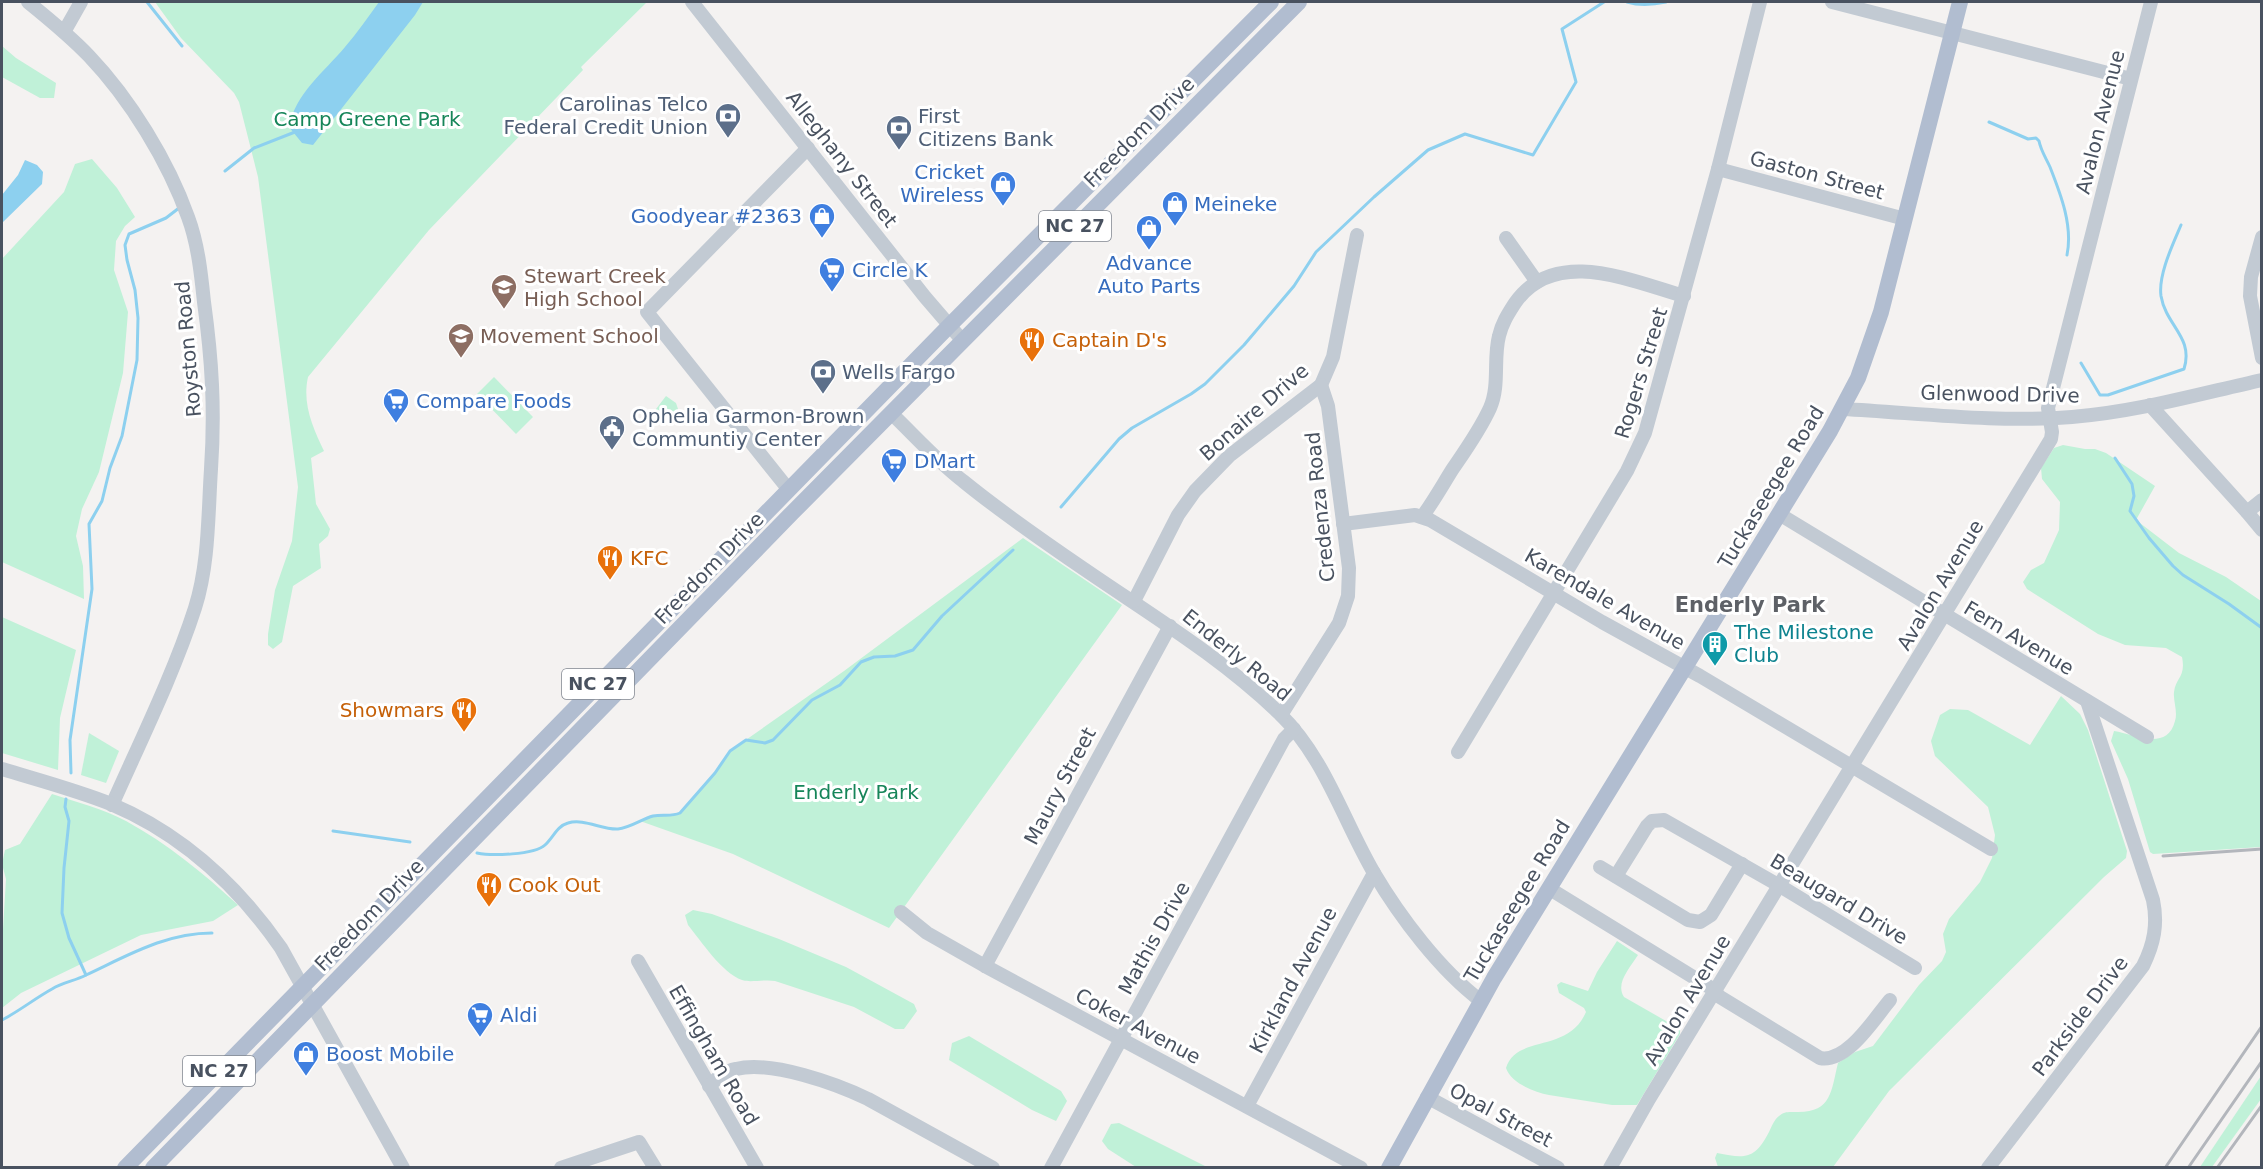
<svg xmlns="http://www.w3.org/2000/svg" width="2263" height="1169" font-family="'DejaVu Sans',sans-serif">
	<style>
		.green { fill: #c0f1d8 }
		.water { fill: #8dd0ef }
		.lines { fill: none; stroke-linecap: round; stroke-linejoin: round }
		.stream { stroke: #8dd0ef; stroke-width: 3 }
		.minor { stroke: #c2cad3; stroke-width: 14 }
		.major { stroke: #b1bdd0; stroke-width: 16 }
		.rail { stroke: #b3b6bc; stroke-width: 3 }
		.labels { text-anchor: middle; stroke-width: 6; stroke-linejoin: round; paint-order: stroke }
		.shield { fill: #fff; stroke: #808690; stroke-width: 1.5 }
		.shield-label { font-size: 18px; font-weight: bold; fill: #495260 }
		.service-label { font-size: 20px; fill: #4e5e75; stroke: #fff; text-anchor: start }
		.park-label { font-size: 20px; fill: #168559; stroke: #fff }
		.street-label { font-size: 20px; fill: #495260; stroke: #fff }
		.shop-label { font-size: 20px; fill: #366cbe; stroke: #fff; text-anchor: start }
		.education-label { font-size: 20px; fill: #785e54; stroke: #fff; text-anchor: start }
		.food-label { font-size: 20px; fill: #c56008; stroke: #fff; text-anchor: start }
		.culture-label { font-size: 20px; fill: #0d838f; stroke: #fff; text-anchor: start }
		.neighbourhood-label { font-size: 21px; font-weight: bold; fill: #5e6167; stroke: #fff }
	</style>
	<rect width="100%" height="100%" fill="#f4f2f1"/>
	<g class="green">
		<path d="M155,2H647L581,67L583,70L429,230L308,377C302,404 313,428 324,451L311,458L316,504L330,529L328,536L319,544L321,568L293,586L282,642L273,649L268,645V634L275,590L292,541L298,487L258,177L239,102L234,93L181,38Z"/>
		<path d="M2,46L16,58L56,83L54,98H40L2,77Z"/>
		<path d="M92,159L117,188L135,217L125,226L116,241L114,270L128,312L123,373L99,472L82,509L76,536L83,566L84,599L2,562V259L64,192L75,164Z"/>
		<path d="M494,377L533,417L516,434L477,394Z"/>
		<path d="M666,396L676,403L678,409C675,423 659,425 656,409Z"/>
		<path d="M2063,445L2085,449H2095L2106,453L2155,486L2136,520L2179,553L2226,577L2261,601V847L2153,854L2150,852L2128,779L2111,741L2114,731C2134,734 2167,752 2175,721C2178,712 2173,701 2174,692C2176,677 2186,677 2182,657L2166,648L2125,645L2098,634L2027,589L2023,582L2031,570L2044,563L2059,530L2060,502L2042,479L2041,468L2054,448Z"/>
		<path d="M1023,538L1122,605L889,928L733,854L640,821L655,816H673L680,813L715,773L730,751L844,671Z"/>
		<path d="M2,617L76,650L60,718L58,770L2,753Z"/>
		<path d="M2061,696L2080,714L2088,730L2127,851L2126,858L2104,877L1889,1091L1833,1167H1718L1715,1158L1717,1153C1746,1159 1755,1159 1769,1132C1772,1126 1774,1120 1779,1116C1784,1111 1790,1112 1796,1112C1832,1113 1831,1091 1838,1063L1855,1052L1873,1046L1919,985L1942,961L1946,952L1943,934L1949,919L1980,882L1992,858L1995,835L1988,807L1935,756L1931,741L1940,715L1950,709L1968,710L2030,745Z"/>
		<path d="M89,733L119,751L106,783L81,775Z"/>
		<path d="M52,794C77,802 103,809 126,821C168,844 203,873 238,905L213,921L141,935L21,993L2,1008V946L6,879L2,864L5,850L20,844Z"/>
		<path d="M693,910L712,914L779,939L846,967L914,1004L917,1011L904,1029H895L854,1007L775,981C765,979 750,983 742,980C722,973 701,941 688,925L685,915Z"/>
		<path d="M1617,941L1638,955C1630,968 1615,983 1624,997L1680,1029V1034L1637,1105H1612L1549,1095C1534,1092 1511,1083 1506,1068C1516,1034 1568,1054 1586,1012L1584,1008L1559,993L1557,985L1561,982L1588,991L1597,972Z"/>
		<path d="M969,1036L1061,1091L1067,1101L1056,1121L1032,1110L949,1060L952,1043Z"/>
		<path d="M2261,1076V1099L2212,1167H2200Z"/>
		<path d="M1119,1123L1207,1167H1208H1136L1108,1149L1102,1141L1111,1124Z"/>
	</g>
	<g class="water">
		<path d="M379,2H423L415,15L313,145L302,143L289,127C295,94 324,72 345,47C357,33 368,17 379,2Z"/>
		<path d="M25,160L37,165L43,172L42,184L2,223V195L18,175Z"/>
	</g>
	<g class="lines">
		<g class="stream">
			<path d="M147,2L182,46"/>
			<path d="M1627,2C1640,6 1652,5 1666,2"/>
			<path d="M1989,122L2028,139L2036,138L2039,141C2041,151 2046,158 2050,167C2061,195 2073,226 2067,255"/>
			<path d="M225,171L254,148L295,132"/>
			<path d="M2081,363L2100,395H2108L2184,369C2194,337 2166,326 2161,296C2158,275 2173,244 2181,225"/>
			<path d="M2115,458L2132,484L2134,496L2130,511L2149,538L2173,566L2183,575L2229,604L2262,628"/>
			<path d="M1061,507L1119,439L1132,428L1191,394L1205,384L1244,345L1294,286L1316,252L1374,197L1428,150L1465,134L1533,155L1576,82L1562,29L1604,2"/>
			<path d="M71,773L70,740L92,589L89,524L102,501L110,468L122,436L137,360L138,318L135,290L127,260L125,245L129,234L166,218L179,208"/>
			<path d="M66,799L65,807L69,821L64,868L62,913L69,938L86,975"/>
			<path d="M333,831L410,842"/>
			<path d="M477,853C491,856 534,855 545,845C553,838 557,826 568,823C584,818 602,830 618,829C630,828 642,819 653,816C663,814 671,817 680,813L715,773L730,751L746,740L765,743L773,740L812,700L840,685L861,662L874,657L895,656L913,650L942,616L1013,550"/>
			<path d="M2,1020C21,1010 34,999 52,989C63,982 75,981 86,975C127,956 165,933 212,933"/>
		</g>
		<g class="minor">
			<path d="M28,2C49,19 70,36 89,56C130,99 168,161 188,217C198,244 201,273 204,302C212,360 215,410 211,469C208,515 209,564 195,608C174,673 140,742 112,805"/>
			<path d="M692,2L925,297L962,340"/>
			<path d="M1832,2L2131,79"/>
			<path d="M64,32L81,2"/>
			<path d="M1718,169L1905,219"/>
			<path d="M2262,237L2251,277L2250,296L2262,358"/>
			<path d="M1506,238L1537,282"/>
			<path d="M2150,405L2247,512L2262,530"/>
			<path d="M1843,409C1919,413 1996,423 2072,417C2136,412 2199,394 2262,380"/>
			<path d="M891,413C914,435 937,461 963,481C1001,512 1043,541 1084,569C1151,615 1221,657 1280,714C1325,758 1343,820 1374,873C1400,917 1440,970 1481,1001"/>
			<path d="M789,490L647,312L808,148"/>
			<path d="M2247,512L2262,500"/>
			<path d="M1779,514L2147,737"/>
			<path d="M1422,517C1433,502 1442,486 1452,470C1465,451 1480,430 1490,408C1500,385 1493,359 1499,336C1502,323 1508,314 1515,303C1555,246 1631,281 1684,296"/>
			<path d="M1343,524L1415,515L1430,520L1602,622L1700,676L1991,849"/>
			<path d="M1134,601L1178,515L1195,491L1229,456L1321,385L1333,357L1357,235"/>
			<path d="M1281,715L1339,623L1348,596L1349,568L1328,406L1321,385"/>
			<path d="M1458,752L1627,471L1645,433L1718,169L1760,2"/>
			<path d="M2,769C38,780 76,790 111,804C182,834 238,886 281,948L403,1168"/>
			<path d="M1600,867L1688,920L1700,922L1711,915L1742,864"/>
			<path d="M1616,876L1647,826L1652,821L1664,820L1780,886L1915,968"/>
			<path d="M1550,889L1711,988L1720,997L1820,1058C1847,1063 1874,1019 1890,1000"/>
			<path d="M901,912L927,933L985,966L1361,1168"/>
			<path d="M638,961L757,1168"/>
			<path d="M985,966L1170,626"/>
			<path d="M709,1086C717,1078 725,1071 736,1069C771,1060 837,1084 868,1099L993,1168"/>
			<path d="M1427,1097L1558,1168"/>
			<path d="M1247,1106L1374,873"/>
			<path d="M561,1168L639,1142L655,1168"/>
			<path d="M1051,1168L1284,739L1294,729"/>
			<path d="M1610,1168L1649,1099L2051,439L2052,432L2048,408L2151,2"/>
			<path d="M1988,1168L2143,966C2154,944 2158,924 2153,900L2087,701"/>
		</g>
		<g class="major">
			<path d="M125,1168L949,326L1271,2"/>
			<path d="M153,1168L792,513L1299,2"/>
			<path d="M1389,1168L1494,978L1830,431L1858,378L1881,312L1960,2"/>
		</g>
		<g class="rail">
			<path d="M2163,856L2262,849"/>
			<path d="M2165,1168L2262,1026"/>
			<path d="M2188,1168L2262,1061"/>
			<path d="M2217,1168L2262,1105"/>
		</g>
	</g>
	<defs>
		<g id="bank-pin" transform="scale(1.35)"><path d="M0 17L-7.5 6A9.5 9.5 0 1 1 7.5 6Z" fill="#5c6f8a" stroke="#fff"/><path d="M-6-4H6V4H-6ZM0-2.3a2.3 2.3 0 1 0 0 4.6a2.3 2.3 0 1 0 0-4.6Z" fill="#fff"/></g>
		<g id="shop-pin" transform="scale(1.35)"><path d="M0 17L-7.5 6A9.5 9.5 0 1 1 7.5 6Z" fill="#3f7fe0" stroke="#fff"/><path d="M-5-2.5h2.3a2.7 3.5 0 0 1 5.4 0H5L5.5 6h-11ZM-1.5-2.5h3a1.5 2.3 0 0 0-3 0Z" fill="#fff"/></g>
		<g id="supermarket-pin" transform="scale(1.35)"><path d="M0 17L-7.5 6A9.5 9.5 0 1 1 7.5 6Z" fill="#3f7fe0" stroke="#fff"/><path d="M-6-5.5h2.5l.6 2H6L4.5 2H-2.5L-4.4-4H-6ZM-1.5 3.2a1.3 1.3 0 1 0 .1 0ZM3 3.2a1.3 1.3 0 1 0 .1 0Z" fill="#fff"/></g>
		<g id="school-pin" transform="scale(1.35)"><path d="M0 17L-7.5 6A9.5 9.5 0 1 1 7.5 6Z" fill="#8d6e63" stroke="#fff"/><path d="M0-5L7-2L0 1L-7-2ZM-4 1L0 2.5L4 1V4Q0 6-4 4Z" fill="#fff"/></g>
		<g id="restaurant-pin" transform="scale(1.35)"><path d="M0 17L-7.5 6A9.5 9.5 0 1 1 7.5 6Z" fill="#e8710a" stroke="#fff"/><path d="M-5-6h1v4h1v-4h1v4h1v-4h1v5L-1.5 .5V6h-2V.5L-5-1ZM5-6V6H3V1.5H1.5Q1.5-4 5-6Z" fill="#fff"/></g>
		<g id="civic-pin" transform="scale(1.35)"><path d="M0 17L-7.5 6A9.5 9.5 0 1 1 7.5 6Z" fill="#5c6f8a" stroke="#fff"/><path d="M-.6-6.5H3V-4.5H.6V-3L4-1V1h2V6H-6V1h2V-1L-.6-3ZM-1.2 2.5V6h2.4V2.5Z" fill="#fff"/></g>
		<g id="building-pin" transform="scale(1.35)"><path d="M0 17L-7.5 6A9.5 9.5 0 1 1 7.5 6Z" fill="#0f9aa8" stroke="#fff"/><path d="M-4-6H4V6H1V3H-1V6H-4ZM-2.5-4.3h1.7v1.8h-1.7ZM.8-4.3h1.7v1.8H.8ZM-2.5-1h1.7V.8h-1.7ZM.8-1h1.7V.8H.8Z" fill="#fff"/></g>
	</defs>
	<g fill-rule="evenodd">
		<use href="#bank-pin" x="728" y="116"/>
		<use href="#bank-pin" x="899" y="128"/>
		<use href="#shop-pin" x="1003" y="184"/>
		<use href="#shop-pin" x="1175" y="204"/>
		<use href="#shop-pin" x="822" y="216"/>
		<use href="#shop-pin" x="1149" y="228"/>
		<use href="#supermarket-pin" x="832" y="270"/>
		<use href="#school-pin" x="504" y="287"/>
		<use href="#school-pin" x="461" y="336"/>
		<use href="#restaurant-pin" x="1032" y="340"/>
		<use href="#bank-pin" x="823" y="372"/>
		<use href="#supermarket-pin" x="396" y="401"/>
		<use href="#civic-pin" x="612" y="428"/>
		<use href="#supermarket-pin" x="894" y="461"/>
		<use href="#restaurant-pin" x="610" y="558"/>
		<use href="#building-pin" x="1715" y="644"/>
		<use href="#restaurant-pin" x="464" y="710"/>
		<use href="#restaurant-pin" x="489" y="885"/>
		<use href="#supermarket-pin" x="480" y="1015"/>
		<use href="#shop-pin" x="306" y="1054"/>
	</g>
	<g class="labels">
		<g class="shield">
			<rect x="1039" y="211" width="72" height="30" rx="4.5"/>
			<rect x="562" y="669" width="72" height="30" rx="4.5"/>
			<rect x="183" y="1056" width="72" height="30" rx="4.5"/>
		</g>
		<g class="shield-label">
			<text x="1075" y="232">NC 27</text>
			<text x="598" y="690">NC 27</text>
			<text x="219" y="1077">NC 27</text>
		</g>
		<g class="service-label">
			<text x="708" y="111" text-anchor="end">Carolinas Telco<tspan x="708" dy="23">Federal Credit Union</tspan></text>
			<text x="918" y="123">First<tspan x="918" dy="23">Citizens Bank</tspan></text>
			<text x="842" y="379">Wells Fargo</text>
			<text x="632" y="423">Ophelia Garmon-Brown<tspan x="632" dy="23">Communtiy Center</tspan></text>
		</g>
		<g class="park-label">
			<text x="367" y="126">Camp Greene Park</text>
			<text x="856" y="799">Enderly Park</text>
		</g>
		<g class="street-label">
			<text transform="translate(2100 122) rotate(-76)" y="7">Avalon Avenue</text>
			<text transform="translate(1139 132) rotate(-45)" y="7">Freedom Drive</text>
			<text transform="translate(842 159) rotate(52)" y="7">Alleghany Street</text>
			<text transform="translate(1817 175) rotate(15)" y="7">Gaston Street</text>
			<text transform="translate(188 349) rotate(-95)" y="7">Royston Road</text>
			<text transform="translate(1641 373) rotate(-73)" y="7">Rogers Street</text>
			<text transform="translate(2000 394) rotate(1)" y="7">Glenwood Drive</text>
			<text transform="translate(1254 412) rotate(-41)" y="7">Bonaire Drive</text>
			<text transform="translate(1771 487) rotate(-59)" y="7">Tuckaseegee Road</text>
			<text transform="translate(1320 507) rotate(-96)" y="7">Credenza Road</text>
			<text transform="translate(709 568) rotate(-46)" y="7">Freedom Drive</text>
			<text transform="translate(1940 585) rotate(-59)" y="7">Avalon Avenue</text>
			<text transform="translate(1605 599) rotate(30)" y="7">Karendale Avenue</text>
			<text transform="translate(2019 638) rotate(31)" y="7">Fern Avenue</text>
			<text transform="translate(1237 655) rotate(39)" y="7">Enderly Road</text>
			<text transform="translate(1060 786) rotate(-62)" y="7">Maury Street</text>
			<text transform="translate(1839 899) rotate(31)" y="7">Beaugard Drive</text>
			<text transform="translate(1517 901) rotate(-59)" y="7">Tuckaseegee Road</text>
			<text transform="translate(369 915) rotate(-46)" y="7">Freedom Drive</text>
			<text transform="translate(1154 938) rotate(-61)" y="7">Mathis Drive</text>
			<text transform="translate(1293 980) rotate(-62)" y="7">Kirkland Avenue</text>
			<text transform="translate(1687 1000) rotate(-59)" y="7">Avalon Avenue</text>
			<text transform="translate(2080 1016) rotate(-53)" y="7">Parkside Drive</text>
			<text transform="translate(1138 1026) rotate(28)" y="7">Coker Avenue</text>
			<text transform="translate(714 1055) rotate(60)" y="7">Effingham Road</text>
			<text transform="translate(1501 1115) rotate(28)" y="7">Opal Street</text>
		</g>
		<g class="shop-label">
			<text x="984" y="179" text-anchor="end">Cricket<tspan x="984" dy="23">Wireless</tspan></text>
			<text x="1194" y="211">Meineke</text>
			<text x="802" y="223" text-anchor="end">Goodyear #2363</text>
			<text x="1149" y="270" text-anchor="middle">Advance<tspan x="1149" dy="23">Auto Parts</tspan></text>
			<text x="852" y="277">Circle K</text>
			<text x="416" y="408">Compare Foods</text>
			<text x="914" y="468">DMart</text>
			<text x="500" y="1022">Aldi</text>
			<text x="326" y="1061">Boost Mobile</text>
		</g>
		<g class="education-label">
			<text x="524" y="283">Stewart Creek<tspan x="524" dy="23">High School</tspan></text>
			<text x="480" y="343">Movement School</text>
		</g>
		<g class="food-label">
			<text x="1052" y="347">Captain D's</text>
			<text x="630" y="565">KFC</text>
			<text x="444" y="717" text-anchor="end">Showmars</text>
			<text x="508" y="892">Cook Out</text>
		</g>
		<g class="culture-label">
			<text x="1734" y="639">The Milestone<tspan x="1734" dy="23">Club</tspan></text>
		</g>
		<g class="neighbourhood-label">
			<text x="1750" y="612">Enderly Park</text>
		</g>
	</g>
	<rect width="2263" height="1169" fill="none" stroke="#495260" stroke-width="6"/>
</svg>
